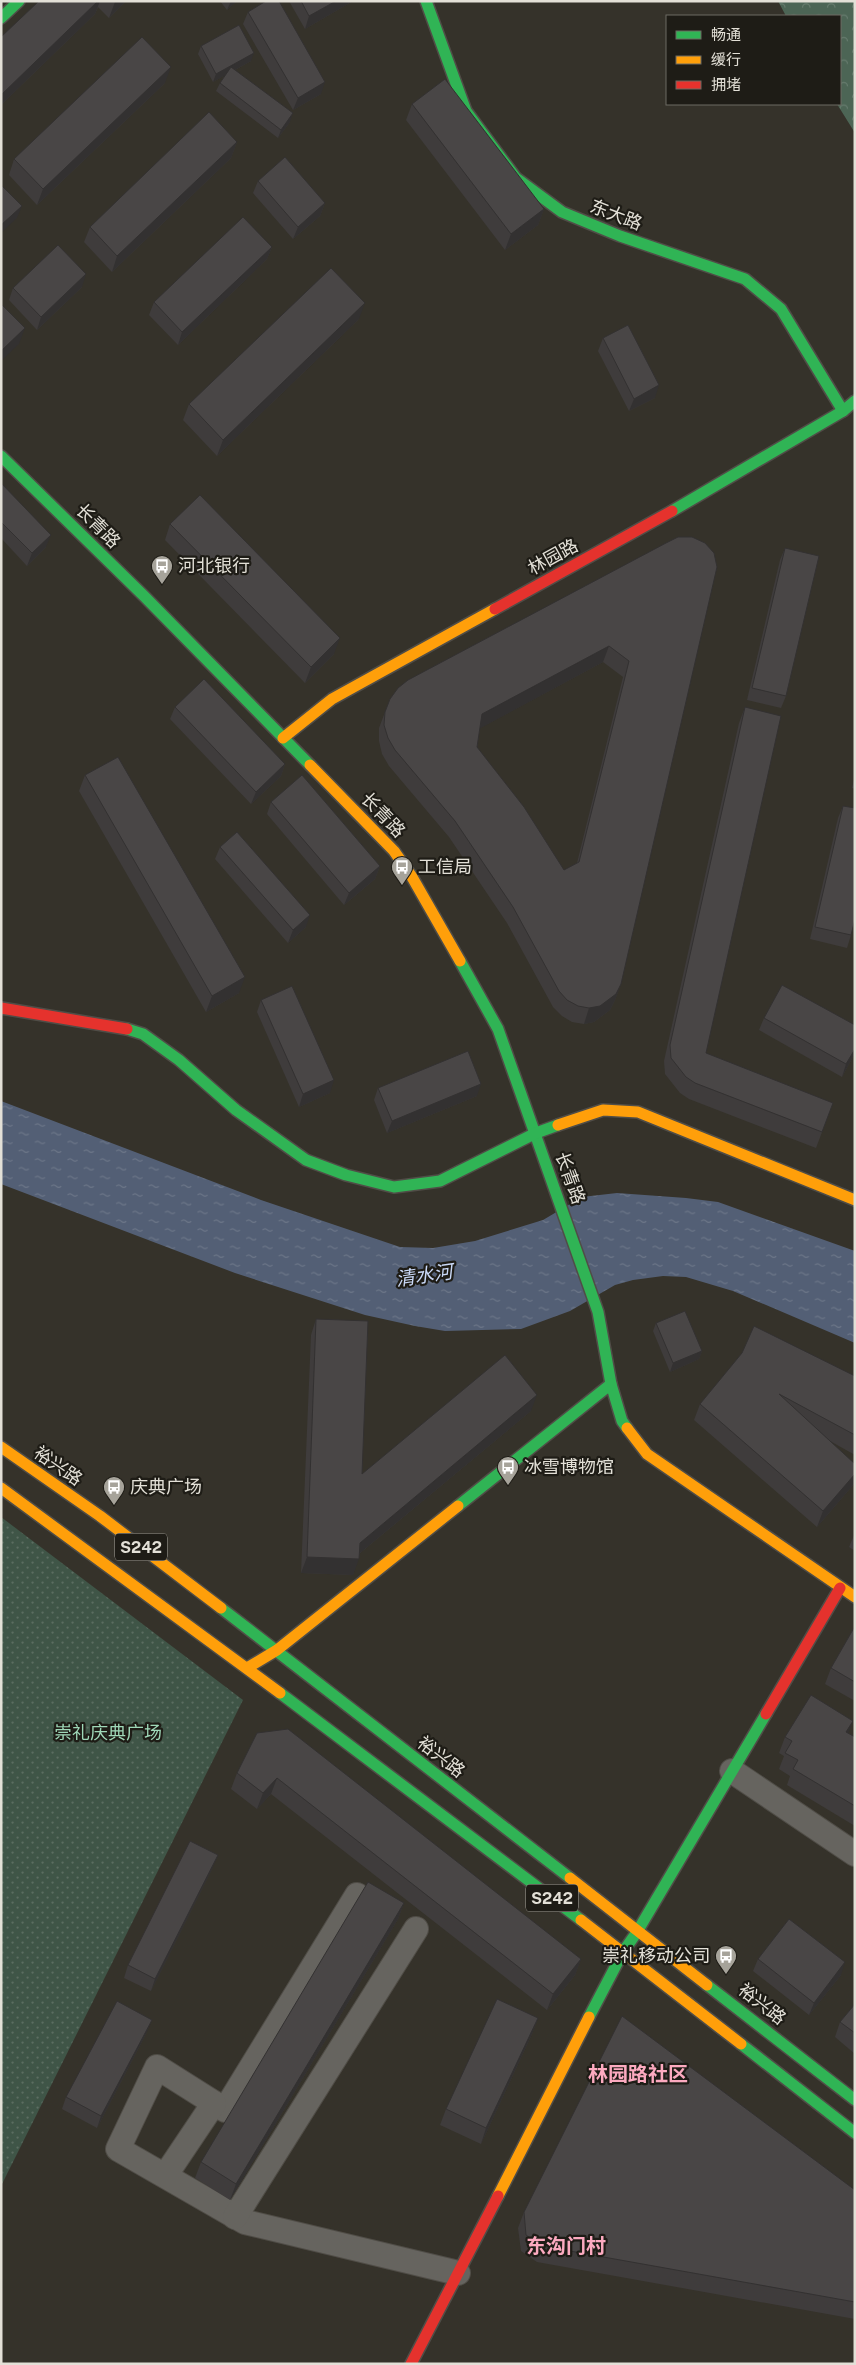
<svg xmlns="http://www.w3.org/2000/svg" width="856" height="2365" font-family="'Public Sans','Noto Sans SC',sans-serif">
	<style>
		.forest { fill: url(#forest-crowns) }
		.park { fill: url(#park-dots) }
		.water { fill: url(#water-ripples) }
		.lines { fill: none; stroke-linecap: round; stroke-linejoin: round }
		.street-casing { stroke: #504d47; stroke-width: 26 }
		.fast-casing { stroke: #504d47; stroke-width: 14 }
		.slow-casing { stroke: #504d47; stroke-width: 14 }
		.jam-casing { stroke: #504d47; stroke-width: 14 }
		.street { stroke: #66645f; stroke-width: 24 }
		.fast { stroke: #30b455; stroke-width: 11 }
		.slow { stroke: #ff9f0a; stroke-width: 11 }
		.jam { stroke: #e5322d; stroke-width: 11 }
		.wall { fill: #3f3c3c; fill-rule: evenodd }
		.shaded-wall { fill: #333131 }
		.building { fill: #494646; stroke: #333131; fill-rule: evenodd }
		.labels { text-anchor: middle; stroke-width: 4.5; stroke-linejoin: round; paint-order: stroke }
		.shield { fill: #1e1c16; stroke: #a8a59d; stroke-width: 1 }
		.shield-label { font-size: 16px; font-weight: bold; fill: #e3e0d7 }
		.street-label { font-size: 18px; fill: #e3e0d7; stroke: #1e1c16 }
		.poi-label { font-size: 18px; fill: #e3e0d7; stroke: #1e1c16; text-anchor: start }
		.park-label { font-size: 18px; fill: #9fd8b8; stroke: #1e1c16 }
		.water-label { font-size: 19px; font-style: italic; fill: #cad9f7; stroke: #1e1c16 }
		.quarter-label { font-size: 20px; font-weight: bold; fill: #fcaac0; stroke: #1e1c16 }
	</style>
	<defs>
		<pattern id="forest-crowns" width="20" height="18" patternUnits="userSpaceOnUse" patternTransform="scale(1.25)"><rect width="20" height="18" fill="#4c6555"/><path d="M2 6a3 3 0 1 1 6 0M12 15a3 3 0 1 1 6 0" fill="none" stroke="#667b6d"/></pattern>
		<pattern id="park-dots" width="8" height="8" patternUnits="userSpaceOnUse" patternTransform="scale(1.25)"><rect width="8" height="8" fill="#3f5547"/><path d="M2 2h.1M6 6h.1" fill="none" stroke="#5b6d61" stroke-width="1.8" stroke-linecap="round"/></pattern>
		<pattern id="water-ripples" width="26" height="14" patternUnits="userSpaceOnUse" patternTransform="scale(1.25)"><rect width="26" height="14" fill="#535f75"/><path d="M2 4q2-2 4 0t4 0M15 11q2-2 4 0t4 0" fill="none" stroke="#6c7688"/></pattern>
	</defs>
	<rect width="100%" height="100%" fill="#35322a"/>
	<path class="forest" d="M778,1H855V133L837,104H840V16H786Z"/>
	<path class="park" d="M1,1517L243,1700L1,2186Z"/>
	<path class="water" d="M1,1101L261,1200L400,1247L433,1248L475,1241L543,1220L582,1197L617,1193L686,1198L718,1202L855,1251V1343L733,1291L686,1277L663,1276L633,1280L615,1285L570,1311L521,1329L445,1331L415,1326L365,1315L235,1273L1,1184Z"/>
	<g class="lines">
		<g class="street-casing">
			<g id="street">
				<path d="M732,1771L855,1854"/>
				<path d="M214,2103L225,2110L357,1895"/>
				<path d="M165,2176L214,2103L157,2067L118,2149L245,2222L458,2273"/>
				<path d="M235,2217L416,1929"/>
			</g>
		</g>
		<g class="fast-casing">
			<g id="fast">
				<path d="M426,1L466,111L516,178L562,212L620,236L745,279L781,309L843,411"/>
				<path d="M1,18L19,1"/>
				<path d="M1,456L144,596L310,765"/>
				<path d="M672,511L843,411L855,401"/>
				<path d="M460,961L498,1029L598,1312L611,1384L622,1421L627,1428"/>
				<path d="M127,1029L143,1034L179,1060L236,1110L306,1160L346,1175L394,1187L440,1181L536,1133L558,1125"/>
				<path d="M458,1506L611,1384"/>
				<path d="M221,1608L570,1878"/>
				<path d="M280,1693L581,1920"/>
				<path d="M707,1985L855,2100"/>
				<path d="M589,2017L623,1952L637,1932L766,1714"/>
				<path d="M741,2044L855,2133"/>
			</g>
		</g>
		<g class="slow-casing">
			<g id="slow">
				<path d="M283,738L332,699L495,609"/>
				<path d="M310,765L394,851L412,877L460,961"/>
				<path d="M558,1125L603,1110L638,1112L855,1200"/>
				<path d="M627,1428L647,1454L855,1597"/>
				<path d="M1,1447L100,1516L221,1608"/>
				<path d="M1,1488L280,1693"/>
				<path d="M247,1668L277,1650L458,1506"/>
				<path d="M570,1878L707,1985"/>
				<path d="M581,1920L741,2044"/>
				<path d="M498,2196L589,2017"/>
			</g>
		</g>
		<g class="jam-casing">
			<g id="jam">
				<path d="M495,609L672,511"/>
				<path d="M1,1008L127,1029"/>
				<path d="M766,1714L840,1588"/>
				<path d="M411,2364L498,2196"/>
			</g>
		</g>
		<use href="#street" class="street"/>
		<use href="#fast" class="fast"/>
		<use href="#slow" class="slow"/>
		<use href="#jam" class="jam"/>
	</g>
	<g class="wall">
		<path d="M39,1H126L109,18L98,7L95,14L1,105V37Z"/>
		<path d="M220,1H237L227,10Z"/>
		<path d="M289,1H353L305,29Z"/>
		<path d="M248,12L321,94L293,110L243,24Z"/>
		<path d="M201,46L251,61L235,70L290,122L278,138L216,91L220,83L225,75L213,82L198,54Z"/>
		<path d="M165,83L37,205L9,175L14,159Z"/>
		<path d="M412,104L544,209L538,225L505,250L406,120Z"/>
		<path d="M237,142L231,158L112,272L84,242L90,227Z"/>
		<path d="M258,181L325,203L320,216L293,239L253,193Z"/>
		<path d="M272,247L267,259L178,345L149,315L154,302Z"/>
		<path d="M82,287L37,330L9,300L13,288Z"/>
		<path d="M359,319L217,456L183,420L189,404Z"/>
		<path d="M603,338L655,398L629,411L598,351Z"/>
		<path d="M1,483L46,547L27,566L1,538Z"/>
		<path d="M170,524L334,654L305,683L165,540Z"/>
		<path d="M666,543L621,984L615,1000L610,1010L594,1022L584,1024L572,1022L562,1016L553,1007L507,923L449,837L389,766L382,754L379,741V728L390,699ZM603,662L623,677L577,863L564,870L477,747L480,728Z"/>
		<path d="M785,548L786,696L781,708L747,700L780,560Z"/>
		<path d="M175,707L285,764L281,776L251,804L170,719Z"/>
		<path d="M745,707L706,1053L827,1119L816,1148L689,1099L680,1093L665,1074L664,1061L739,723Z"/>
		<path d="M85,775L239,993L206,1012L79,791Z"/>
		<path d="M855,776V789L852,788Z"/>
		<path d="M271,802L380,866L375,879L344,905L267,814Z"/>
		<path d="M843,806L851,935L847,948L810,939L838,818Z"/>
		<path d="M220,847L306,927L288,943L215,859Z"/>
		<path d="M261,1000L330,1093L299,1107L257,1012Z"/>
		<path d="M764,1018L855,1025V1053L842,1077L759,1030Z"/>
		<path d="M378,1088L477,1096L387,1133L374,1100Z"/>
		<path d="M316,1319L362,1474L531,1411L359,1554L353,1575L301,1573L311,1335Z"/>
		<path d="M656,1323L702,1351L699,1359L670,1372L653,1331Z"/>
		<path d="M855,1376V1455L830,1441L854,1484L817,1527L694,1420L700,1404Z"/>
		<path d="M855,1533V1551L849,1547Z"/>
		<path d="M855,1626V1701L825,1684L831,1668Z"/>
		<path d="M257,1733L581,1959L575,1975L547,2010L271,1794L257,1809L231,1789L237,1773Z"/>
		<path d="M848,1733L855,1737V1826L787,1785L790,1776L779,1769L784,1756L779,1753L785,1737Z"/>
		<path d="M213,1867L151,1991L124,1978L128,1965Z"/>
		<path d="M404,1903L398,1919L230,2200L195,2178L201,2162Z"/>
		<path d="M758,1959L841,1975L809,2015L753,1971Z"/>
		<path d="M855,2004V2054L835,2037L840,2022Z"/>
		<path d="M538,2018L532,2034L481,2144L440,2125L446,2109Z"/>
		<path d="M147,2032L97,2128L62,2109L66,2097Z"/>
		<path d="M855,2190V2319L537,2262L521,2251L518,2228L524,2212Z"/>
	</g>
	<g class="shaded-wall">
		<path d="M98,1H100L95,14L1,105V95Z"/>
		<path d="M115,1H126L109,18L115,2Z"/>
		<path d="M231,1H237L227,10Z"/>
		<path d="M336,1H353L305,29L309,16Z"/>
		<path d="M254,53L251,61L213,82L216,74Z"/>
		<path d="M171,67L165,83L37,205L43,189Z"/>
		<path d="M325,82L321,94L293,110L298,98Z"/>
		<path d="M293,113L290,122L278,138L281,130Z"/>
		<path d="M237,142L231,158L112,272L117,256Z"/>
		<path d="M325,203L320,216L293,239L298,227Z"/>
		<path d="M22,206L17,218L1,233V225Z"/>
		<path d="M544,209L538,225L505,250L511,234Z"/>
		<path d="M272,247L267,259L178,345L182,332Z"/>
		<path d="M86,274L82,287L37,330L41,317Z"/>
		<path d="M365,303L359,319L217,456L223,440Z"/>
		<path d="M25,328L19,344L1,361V351Z"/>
		<path d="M659,385L655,398L629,411L634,399Z"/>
		<path d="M51,535L46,547L27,566L32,553Z"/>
		<path d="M340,638L334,654L305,683L311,667Z"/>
		<path d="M609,646L603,662L477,730L482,714Z"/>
		<path d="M285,764L281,776L251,804L256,792Z"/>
		<path d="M380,866L375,879L344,905L349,893Z"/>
		<path d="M310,915L306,927L288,943L293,930Z"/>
		<path d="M245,977L239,993L206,1012L212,996Z"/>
		<path d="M621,984L615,1000L610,1010L594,1022L584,1024L589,1008Z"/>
		<path d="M855,1049V1053L842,1077L846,1064Z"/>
		<path d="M334,1080L330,1093L299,1107L303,1094Z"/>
		<path d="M481,1084L477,1096L387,1133L392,1121Z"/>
		<path d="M702,1351L699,1359L670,1372L673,1363Z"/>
		<path d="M537,1395L531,1411L354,1558L360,1543Z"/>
		<path d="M855,1474L854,1484L817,1527L823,1511Z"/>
		<path d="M307,1557L359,1559L353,1575L301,1573Z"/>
		<path d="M853,1721L847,1737L846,1732Z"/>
		<path d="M277,1778L271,1794L257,1809L263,1793Z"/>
		<path d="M218,1855L213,1867L151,1991L155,1979Z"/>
		<path d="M404,1903L398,1919L230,2200L236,2184Z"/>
		<path d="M581,1959L575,1975L547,2010L553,1994Z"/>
		<path d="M845,1962L841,1975L809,2015L814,2003Z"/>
		<path d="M538,2018L532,2034L481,2144L486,2128Z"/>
		<path d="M152,2020L147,2032L97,2128L101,2116Z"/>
	</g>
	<g class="building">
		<path d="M39,1H98L1,95V37Z"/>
		<path d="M266,1H279L325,82L298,98L248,12Z"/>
		<path d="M301,1H336L309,16Z"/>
		<path d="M239,25L254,53L216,74L201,46Z"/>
		<path d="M142,37L171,67L43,189L14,159Z"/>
		<path d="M231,67L293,113L281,130L220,83Z"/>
		<path d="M445,79L544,209L511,234L412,104Z"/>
		<path d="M209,112L237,142L117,256L90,227Z"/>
		<path d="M285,157L325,203L298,227L258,181Z"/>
		<path d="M1,185L22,206L1,225Z"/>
		<path d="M243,217L272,247L182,332L154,302Z"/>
		<path d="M58,245L86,274L41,317L13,288Z"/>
		<path d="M331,268L365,303L223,440L189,404Z"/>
		<path d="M1,304L25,328L1,351Z"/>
		<path d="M628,325L659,385L634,399L603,338Z"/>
		<path d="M1,483L51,535L32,553L1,522Z"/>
		<path d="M200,495L340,638L311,667L170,524Z"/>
		<path d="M678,537H692L705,543L714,553L717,567L621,984L616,994L600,1006L589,1008L578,1006L567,1000L559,991L513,907L455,821L395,750L388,738L384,725L385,712L390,699L398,688L408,680L666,543ZM609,646L629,661L579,862L564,870L524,807L477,747L482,714Z"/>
		<path d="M785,548L819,556L786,696L752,688Z"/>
		<path d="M204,679L285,764L256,792L175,707Z"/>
		<path d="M745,707L781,716L706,1053L833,1103L822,1132L695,1083L686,1077L671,1058L670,1045Z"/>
		<path d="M118,757L245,977L212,996L85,775Z"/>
		<path d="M302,775L380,866L349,893L271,802Z"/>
		<path d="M843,806L855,808V919L851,935L815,927Z"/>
		<path d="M237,832L310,915L293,930L220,847Z"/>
		<path d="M782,985L855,1025V1049L846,1064L764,1018Z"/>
		<path d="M292,986L334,1080L303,1094L261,1000Z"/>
		<path d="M468,1051L481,1084L392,1121L378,1088Z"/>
		<path d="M685,1311L702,1351L673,1363L656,1323Z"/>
		<path d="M316,1319L368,1321L362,1474L505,1355L537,1395L360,1543L359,1559L307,1557Z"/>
		<path d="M754,1326L855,1376V1435L779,1394L855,1464V1474L823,1511L700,1404L742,1353Z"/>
		<path d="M855,1626V1682L831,1668Z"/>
		<path d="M811,1695L853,1721L846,1732L855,1737V1806L793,1769L798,1760L785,1753L792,1741L785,1737Z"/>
		<path d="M288,1729L581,1959L553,1994L277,1778L263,1793L237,1773L257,1733Z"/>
		<path d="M190,1841L218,1855L155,1979L128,1965Z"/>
		<path d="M368,1882L404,1903L236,2184L201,2162Z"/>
		<path d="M789,1919L845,1962L814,2003L758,1959Z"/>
		<path d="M497,1999L538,2018L486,2128L446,2109Z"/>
		<path d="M117,2001L152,2020L101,2116L66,2097Z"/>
		<path d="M855,2004V2033L840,2022Z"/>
		<path d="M622,2016L855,2190V2302L542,2246L526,2235L524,2212Z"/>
	</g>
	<defs>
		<g id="bus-pin" transform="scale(1.125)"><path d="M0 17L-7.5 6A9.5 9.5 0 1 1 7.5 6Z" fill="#a6a39a" stroke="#1e1c16"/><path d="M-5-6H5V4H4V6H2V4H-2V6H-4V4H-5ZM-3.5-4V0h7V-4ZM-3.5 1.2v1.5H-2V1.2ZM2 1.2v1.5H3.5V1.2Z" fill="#fff"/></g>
	</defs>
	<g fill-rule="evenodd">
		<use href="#bus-pin" x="162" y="566"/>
		<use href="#bus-pin" x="402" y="867"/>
		<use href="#bus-pin" x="508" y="1467"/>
		<use href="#bus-pin" x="114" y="1487"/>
		<use href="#bus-pin" x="726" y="1956"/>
	</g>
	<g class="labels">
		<g class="shield">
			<rect x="115" y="1533.5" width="52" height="27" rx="4"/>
			<rect x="526" y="1884.5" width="52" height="27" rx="4"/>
		</g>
		<g class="shield-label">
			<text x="141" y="1553">S242</text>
			<text x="552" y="1904">S242</text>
		</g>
		<g class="street-label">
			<text transform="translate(616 215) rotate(21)" y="6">东大路</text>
			<text transform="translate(98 526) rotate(45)" y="6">长青路</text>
			<text transform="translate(553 557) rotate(-29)" y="6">林园路</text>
			<text transform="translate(383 815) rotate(46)" y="6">长青路</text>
			<text transform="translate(570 1178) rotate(70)" y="6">长青路</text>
			<text transform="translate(58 1466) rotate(35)" y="6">裕兴路</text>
			<text transform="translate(441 1757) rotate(38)" y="6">裕兴路</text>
			<text transform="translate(762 2004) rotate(38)" y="6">裕兴路</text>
		</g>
		<g class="poi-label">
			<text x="178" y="572">河北银行</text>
			<text x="418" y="873">工信局</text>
			<text x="524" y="1473">冰雪博物馆</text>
			<text x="130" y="1493">庆典广场</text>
			<text x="710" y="1962" text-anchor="end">崇礼移动公司</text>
		</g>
		<g class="park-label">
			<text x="108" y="1739">崇礼庆典广场</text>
		</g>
		<g class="water-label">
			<text transform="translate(424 1275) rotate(-8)" y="7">清水河</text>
		</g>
		<g class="quarter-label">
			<text x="638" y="2081">林园路社区</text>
			<text x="566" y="2253">东沟门村</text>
		</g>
	</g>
	<rect width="856" height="2365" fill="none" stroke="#e3e0d7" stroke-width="5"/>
	<rect x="666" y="15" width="175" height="90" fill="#1e1c16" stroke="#6d6a63"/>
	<rect x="676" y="31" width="25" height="8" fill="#30b455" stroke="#6d6a63"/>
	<text x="711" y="40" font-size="15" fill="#e3e0d7">畅通</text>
	<rect x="676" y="56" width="25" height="8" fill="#ff9f0a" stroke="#6d6a63"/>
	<text x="711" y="65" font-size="15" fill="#e3e0d7">缓行</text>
	<rect x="676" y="81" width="25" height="8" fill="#e5322d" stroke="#6d6a63"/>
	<text x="711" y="90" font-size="15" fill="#e3e0d7">拥堵</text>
</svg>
